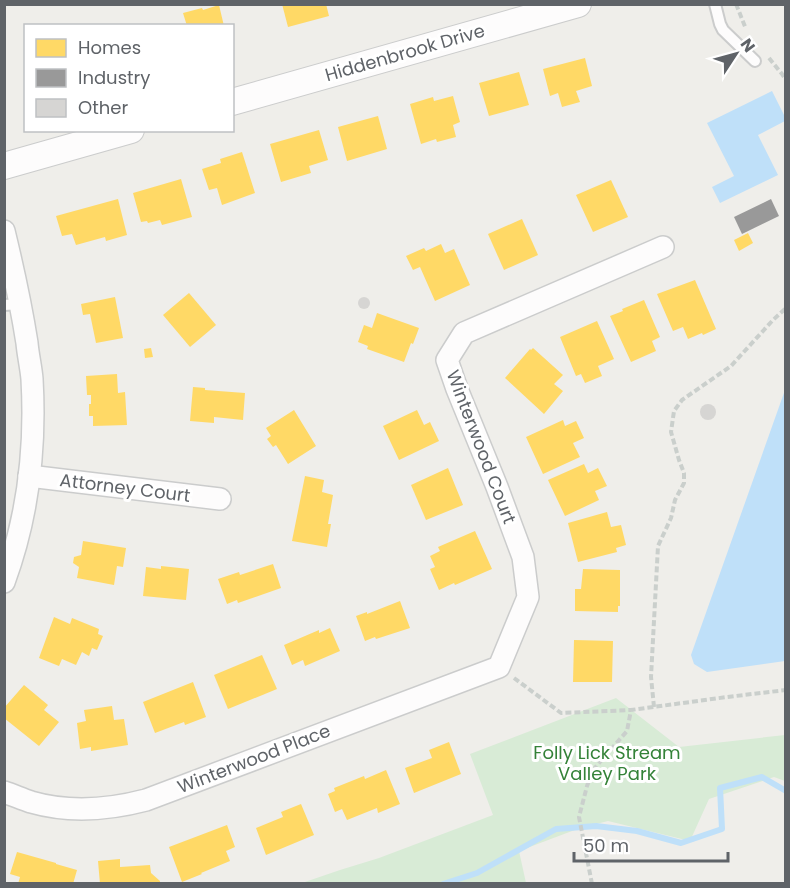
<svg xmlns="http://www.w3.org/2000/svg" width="790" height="888" font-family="Poppins,sans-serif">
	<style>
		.green { fill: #d8ebd6 }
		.water { fill: #bfe0f9 }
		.homes { fill: #ffd966 }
		.industry { fill: #999 }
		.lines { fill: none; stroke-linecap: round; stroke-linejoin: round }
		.stream { stroke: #bfe0f9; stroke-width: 6 }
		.building { fill: #d6d5d3 }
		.service-casing { stroke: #cbcccc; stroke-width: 14 }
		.minor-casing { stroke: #cbcccc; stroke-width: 24 }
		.tertiary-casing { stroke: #cbcccc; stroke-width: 28 }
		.path { stroke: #cacfcc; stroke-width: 4; stroke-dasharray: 6 3; stroke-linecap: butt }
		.service { stroke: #fdfcfc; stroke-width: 10 }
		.minor { stroke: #fdfcfc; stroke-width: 21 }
		.tertiary { stroke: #fdfcfc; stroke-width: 26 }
		.labels { text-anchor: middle; stroke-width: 6; stroke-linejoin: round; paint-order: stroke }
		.street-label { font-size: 18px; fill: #5f6368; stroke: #fff }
		.park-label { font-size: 18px; fill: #348238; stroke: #fff }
	</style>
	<rect width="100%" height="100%" fill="#efeeea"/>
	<path class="green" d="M616,698L679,747L785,735V781L774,777L709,799L690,841L608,821L580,828L519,851L526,883H302L340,870L379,858L493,815L470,754Z"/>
	<g class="water">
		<path d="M772,91L785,117V121L758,135L778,175L720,203L712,187L734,176L707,123Z"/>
		<path d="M785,390V661L707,672L694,664L691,655Z"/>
	</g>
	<g class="homes">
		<path d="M282,4H326L329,16L288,27Z"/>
		<path d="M219,5L224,26H187L183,13L202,8L203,10Z"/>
		<path d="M585,58L592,86L576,91L580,102L562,107L558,93L550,96L543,69Z"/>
		<path d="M519,72L529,105L489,116L479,83Z"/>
		<path d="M453,96L460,122L453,125L456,137L437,142L436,139L421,144L410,104L433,97L434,101Z"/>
		<path d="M378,116L387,149L347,161L338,127Z"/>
		<path d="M319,130L328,160L309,166L311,173L281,182L270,144Z"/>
		<path d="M242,152L255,193L222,205L217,188L209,190L202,169L221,163L220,159Z"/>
		<path d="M181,179L192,217L162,225L160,220L148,223L147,221L141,222L133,193Z"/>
		<path d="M611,180L628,217L593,232L576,195Z"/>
		<path d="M118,199L127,235L106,241L105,237L76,245L72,234L62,236L56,216Z"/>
		<path d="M522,219L538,255L504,270L488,234Z"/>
		<path d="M748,233L753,243L739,251L734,240Z"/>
		<path d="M441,244L445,253L454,249L470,285L435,301L420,267L413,270L406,256L424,248L426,251Z"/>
		<path d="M695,280L716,329L703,335L702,333L688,339L683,327L673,331L657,294Z"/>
		<path d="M189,293L216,325L190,347L163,315Z"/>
		<path d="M115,297L123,338L96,343L90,314L83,315L81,304Z"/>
		<path d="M644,300L660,337L652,341L656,351L631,362L610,316L623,311L622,309Z"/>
		<path d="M377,313L419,328L413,344L411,343L404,362L367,349L368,346L358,342L364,325L372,328Z"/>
		<path d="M597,321L614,359L598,366L602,376L585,383L581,374L576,376L560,337Z"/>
		<path d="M151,348L153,357L145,358L144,349Z"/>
		<path d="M533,348L563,375L554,384L563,391L544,414L505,378L530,349L531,350Z"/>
		<path d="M117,374L118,393L125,392L127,425L93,426V416H89V404H91V395H87L86,376Z"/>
		<path d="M193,387L205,388V390L245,393L243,420L214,417V423L190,421Z"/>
		<path d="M294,410L316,446L288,464L276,445L273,447L267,439L271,436L266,428Z"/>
		<path d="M417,410L424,425L430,422L439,441L399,460L383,426Z"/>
		<path d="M563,420L565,426L576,421L584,438L573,443L580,457L543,474L526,437Z"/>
		<path d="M584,464L588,473L598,468L607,486L595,491L599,500L565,516L548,480Z"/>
		<path d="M448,468L463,505L426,520L411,485Z"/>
		<path d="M305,476L324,480L322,492L333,495L328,524H331L327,547L292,541Z"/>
		<path d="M607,512L611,527L621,525L626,545L616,548L617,552L578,562L568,523Z"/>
		<path d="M475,531L492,569L455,585L454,583L439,590L430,569L435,567L430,556L440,551L438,547Z"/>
		<path d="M83,541L126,548L123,567L117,566L114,585L77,578L79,567L73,563L74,557L81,555Z"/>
		<path d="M273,564L281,588L238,603L237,600L227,604L218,579L239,572L240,575Z"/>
		<path d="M161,566L189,569L186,600L143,596L146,567L161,569Z"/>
		<path d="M583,569L620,570V606H618V612L575,611V589H581Z"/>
		<path d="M400,601L410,628L376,639L375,637L365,641L356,616L367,612V614Z"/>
		<path d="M54,617L70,624L72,618L99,629L98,634L103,636L97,650L92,648L89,656L82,652L76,665L62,659L59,666L39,658Z"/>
		<path d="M330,628L340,651L305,666L303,660L292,665L284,645L319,630V633Z"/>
		<path d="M574,640L613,641L612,682H573Z"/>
		<path d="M262,655L277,689L228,709L214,675Z"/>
		<path d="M193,682L206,717L185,725L184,722L155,733L143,702Z"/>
		<path d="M24,685L48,705L44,710L59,722L39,746L4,718V708Z"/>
		<path d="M112,706L114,720L124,719L128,745L91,751V747L80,749L77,723L86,721L84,710Z"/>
		<path d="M449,742L461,774L414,793L405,768L432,758L429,750Z"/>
		<path d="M386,770L400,804L378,813L377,808L347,820L342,809L335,812L328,794L335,791L334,788L364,776L365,779Z"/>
		<path d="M301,804L314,835L266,855L256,828L283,817L281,812Z"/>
		<path d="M227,825L235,847L226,851L230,861L201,873L202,874L182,882L169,847Z"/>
		<path d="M17,852L56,863V864L77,870L73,884H18L20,877L10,874Z"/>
		<path d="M120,859V867L150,865L151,873L160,881V884H100L98,861Z"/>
	</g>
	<path class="industry" d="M771,199L779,216L742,234L734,217Z"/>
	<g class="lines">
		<path class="stream" d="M443,884L477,873L556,829L596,826L637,831L681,843L722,829L720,788L762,777L786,791"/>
	</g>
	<g class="building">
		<circle cx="364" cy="303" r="6"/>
		<circle cx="708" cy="412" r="8"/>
	</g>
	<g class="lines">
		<g class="service-casing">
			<g id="service">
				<path d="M715,4L720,24L723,30L755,61"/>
				<path d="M4,305L21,304"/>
			</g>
		</g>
		<g class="minor-casing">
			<g id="minor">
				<path d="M4,231C13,268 21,305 27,343C28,355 31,367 32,379C36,448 28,517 4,582"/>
				<path d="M29,476L220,499"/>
				<path d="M4,792C13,795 22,799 31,802C69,813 108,810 146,800L499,667L528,597L523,557L497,487L457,389L447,360L464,333L663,247"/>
			</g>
		</g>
		<g class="tertiary-casing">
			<g id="tertiary">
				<path d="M232,102L578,4"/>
				<path d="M4,166L131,130"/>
			</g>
		</g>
		<g class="path">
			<path d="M736,4L746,29"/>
			<path d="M769,58L782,74L786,80"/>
			<path d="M514,678L561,713L631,710"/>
			<path d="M654,707L651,677L658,546L671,518L675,500L684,483V473L679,460L671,432L674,411L682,400L731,366L773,320L786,308"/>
			<path d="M592,884L579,817L587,786L593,770L627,731L631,710L727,697L786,690"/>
		</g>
		<use href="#service" class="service"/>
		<use href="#minor" class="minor"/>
		<use href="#tertiary" class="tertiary"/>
	</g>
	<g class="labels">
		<g class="street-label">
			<text transform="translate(405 53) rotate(-16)" y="6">Hiddenbrook Drive</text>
			<text transform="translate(481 447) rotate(69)" y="6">Winterwood Court</text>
			<text transform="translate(125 488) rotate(7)" y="6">Attorney Court</text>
			<text transform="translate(254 759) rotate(-21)" y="6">Winterwood Place</text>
		</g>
		<g class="park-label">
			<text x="607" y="759">Folly Lick Stream<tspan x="607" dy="21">Valley Park</tspan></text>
		</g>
	</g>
	<rect width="790" height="888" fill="none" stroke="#5f6368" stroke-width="12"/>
	<rect x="24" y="24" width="210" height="108" fill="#ffffff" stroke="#bfc1c3" stroke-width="1.5"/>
	<rect x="36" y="39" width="30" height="18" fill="#ffd966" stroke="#bfc1c3" stroke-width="1.5"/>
	<text x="78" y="54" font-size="18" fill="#5f6368">Homes</text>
	<rect x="36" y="69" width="30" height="18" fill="#999999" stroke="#bfc1c3" stroke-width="1.5"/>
	<text x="78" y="84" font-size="18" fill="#5f6368">Industry</text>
	<rect x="36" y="99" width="30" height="18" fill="#d6d5d3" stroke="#bfc1c3" stroke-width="1.5"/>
	<text x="78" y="114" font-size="18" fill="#5f6368">Other</text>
	<g transform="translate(736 54) rotate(54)" stroke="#ffffff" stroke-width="4.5" paint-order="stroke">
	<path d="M0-4.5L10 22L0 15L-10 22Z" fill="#5f6368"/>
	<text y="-9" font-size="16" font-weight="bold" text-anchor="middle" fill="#5f6368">N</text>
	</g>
	<path d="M574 852v9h154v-9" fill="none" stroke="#5f6368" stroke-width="3"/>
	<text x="583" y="852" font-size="18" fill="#5f6368" stroke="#ffffff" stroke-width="4.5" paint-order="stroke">50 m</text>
</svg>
